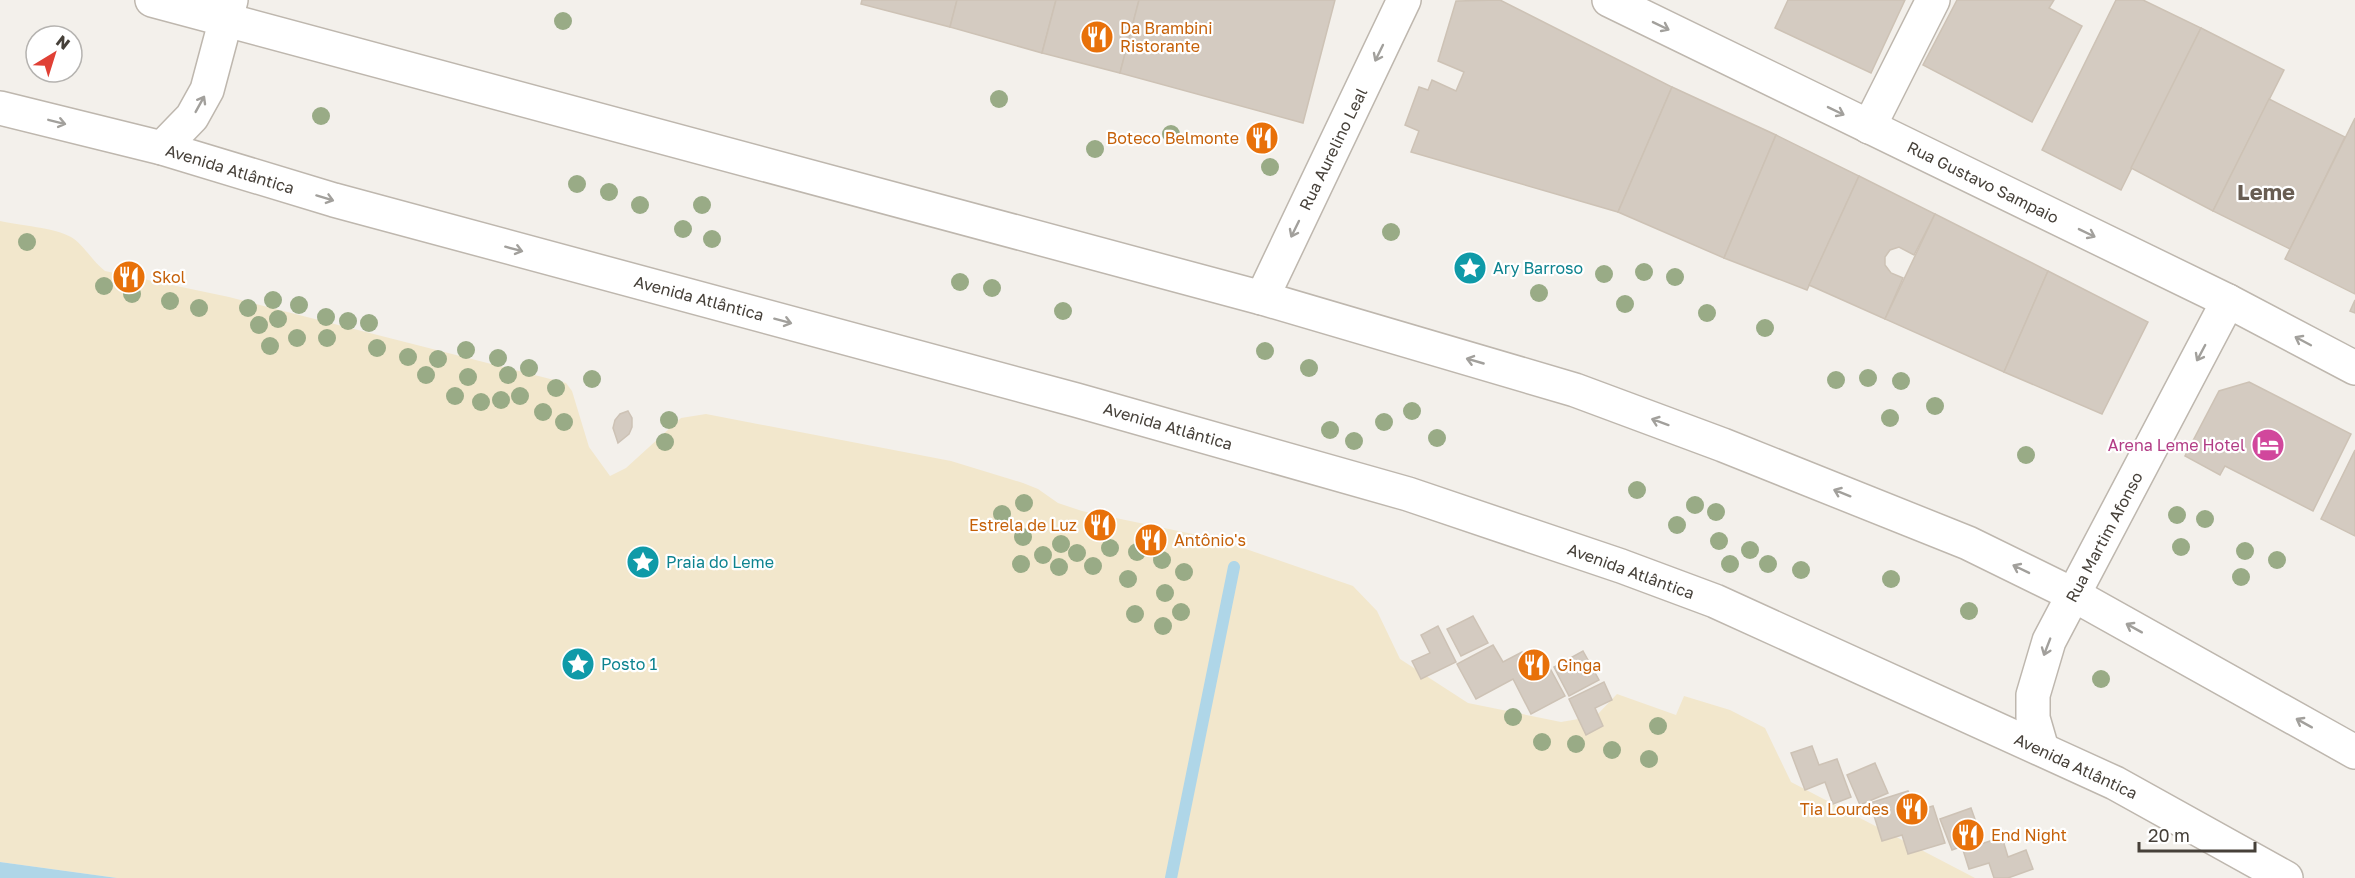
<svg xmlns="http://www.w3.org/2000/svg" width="2355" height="878" font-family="'Golos Text',sans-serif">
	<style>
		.sand { fill: #f2e7cc }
		.water { fill: #afd6e8 }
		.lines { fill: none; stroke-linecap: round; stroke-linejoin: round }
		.stream { stroke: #afd6e8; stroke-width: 12 }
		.building { fill: #d4cbc1; stroke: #cdc2b5; stroke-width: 1.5 }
		.minor-casing { stroke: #beb7ae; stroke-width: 36 }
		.tertiary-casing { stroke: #beb7ae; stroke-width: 36 }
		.minor { stroke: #fff; stroke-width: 33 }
		.tertiary { stroke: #fff; stroke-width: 33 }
		.tree { fill: #99ab86 }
		.oneway { stroke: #a2a09c }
		.labels { text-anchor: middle; stroke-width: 4.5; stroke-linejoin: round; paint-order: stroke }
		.food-label { font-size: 16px; fill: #c56008; stroke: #fff; text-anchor: start }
		.street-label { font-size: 16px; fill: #464039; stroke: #fff }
		.culture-label { font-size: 16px; fill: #0d838f; stroke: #fff; text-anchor: start }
		.hotel-label { font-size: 16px; fill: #b23c85; stroke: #fff; text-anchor: end }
		.district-label { font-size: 22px; font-weight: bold; fill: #685d52; stroke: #fff }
	</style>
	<rect width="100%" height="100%" fill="#f3f0eb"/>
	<path class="sand" d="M0,221C18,225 56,228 71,237C84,245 93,262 105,271L229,297L566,383L572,391L589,447L610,476L626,468L681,418L706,414L951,461L1023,483L1038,489L1058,503L1082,511L1217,539L1353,586L1377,611L1400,659L1468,703L1561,722L1596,716L1617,694L1676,715L1684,696L1730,710L1765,728L1791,782L1975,878H117L0,862Z"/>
	<path class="water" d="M0,862L117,878H0Z"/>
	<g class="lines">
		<path class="stream" d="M1171,878L1234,567"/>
	</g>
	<g class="building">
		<path d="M862,0H957L950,27L861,4Z"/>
		<path d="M957,0H1056L1042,53L950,27Z"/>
		<path d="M1056,0H1139L1120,73L1042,53Z"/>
		<path d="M1139,0H1335L1303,123L1120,73Z"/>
		<path d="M1500,0L1672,87L1618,212L1411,152L1419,131L1405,125L1419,87L1428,90L1432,80L1456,91L1464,72L1438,61L1456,1Z"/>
		<path d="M1788,0H1905L1871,73L1775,28Z"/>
		<path d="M1957,0H2054L2049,8L2082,26L2032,122L1923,65Z"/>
		<path d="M2116,0H2143L2201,28L2121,190L2042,150Z"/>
		<path d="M2201,28L2284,70L2213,211L2131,168Z"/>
		<path d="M1672,87L1776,135L1724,258L1618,212Z"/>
		<path d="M2269,99L2345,137L2290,249L2213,211Z"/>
		<path d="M2355,118V294L2285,259Z"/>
		<path d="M1776,135L1859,176L1807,290L1724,258Z"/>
		<path d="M1859,176L1935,214L1914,255L1899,247L1890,250L1885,257V265L1891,273L1903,278L1885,319L1809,285Z"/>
		<path d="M1935,214L2048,271L2004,372L1885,319Z"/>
		<path d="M2048,271L2148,322L2102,414L2004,372Z"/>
		<path d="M2355,300V313L2350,311Z"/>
		<path d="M2249,382L2351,434L2313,511L2225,466L2220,475L2185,456L2219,391Z"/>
		<path d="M628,411L632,418V427L629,434L618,443L613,428L615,420L620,414Z"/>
		<path d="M2355,450V536L2321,519Z"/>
		<path d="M1473,616L1488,643L1461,656L1447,629Z"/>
		<path d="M1438,626L1456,662L1421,679L1412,661L1430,653L1421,635Z"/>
		<path d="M1493,645L1503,662L1522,652L1531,669L1546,661L1565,696L1531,714L1513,679L1476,699L1457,664Z"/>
		<path d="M1583,651L1599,680L1569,696L1554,667Z"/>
		<path d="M1604,682L1612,700L1595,708L1603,726L1586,735L1569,699Z"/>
		<path d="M1812,746L1819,765L1837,759L1851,797L1833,804L1825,782L1805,790L1791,753Z"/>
		<path d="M1875,763L1888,793L1860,805L1847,775Z"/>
		<path d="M1908,791L1916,811L1933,806L1945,843L1908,854L1902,835L1882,841L1870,803Z"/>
		<path d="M1971,808L1982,839L1952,850L1940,819Z"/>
		<path d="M2002,837L2008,857L2026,850L2033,869L2008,878H1994L1989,863L1969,869L1963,850Z"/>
	</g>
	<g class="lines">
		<g class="minor-casing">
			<g id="minor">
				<path d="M1609,0L2228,301L2355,368"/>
				<path d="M1869,127L1933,0"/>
				<path d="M162,148L192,117L207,90L231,0"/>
				<path d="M1262,298L1404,0"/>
				<path d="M2042,749L2033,718V695L2049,641L2228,301"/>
			</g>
		</g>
		<g class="tertiary-casing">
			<g id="tertiary">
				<path d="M152,0L1262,298L1575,390L1723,445L1968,543L2074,595L2355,752"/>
				<path d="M0,108L162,148L334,200L1076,400L1408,494L1621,566L1715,601L2115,783L2286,878"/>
			</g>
		</g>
		<use href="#minor" class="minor"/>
		<use href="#tertiary" class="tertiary"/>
	</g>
	<g class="tree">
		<circle cx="563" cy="21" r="9"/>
		<circle cx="999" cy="99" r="9"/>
		<circle cx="321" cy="116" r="9"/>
		<circle cx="1171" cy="134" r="9"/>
		<circle cx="1095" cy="149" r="9"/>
		<circle cx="1270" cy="167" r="9"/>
		<circle cx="577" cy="184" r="9"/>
		<circle cx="609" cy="192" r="9"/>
		<circle cx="640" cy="205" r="9"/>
		<circle cx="702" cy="205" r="9"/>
		<circle cx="683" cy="229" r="9"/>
		<circle cx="1391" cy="232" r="9"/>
		<circle cx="712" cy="239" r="9"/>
		<circle cx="27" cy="242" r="9"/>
		<circle cx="1644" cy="272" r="9"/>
		<circle cx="1604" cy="274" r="9"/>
		<circle cx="1675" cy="277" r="9"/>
		<circle cx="960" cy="282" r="9"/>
		<circle cx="104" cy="286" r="9"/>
		<circle cx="992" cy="288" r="9"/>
		<circle cx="1539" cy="293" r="9"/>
		<circle cx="132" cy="294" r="9"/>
		<circle cx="273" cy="300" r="9"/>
		<circle cx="170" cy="301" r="9"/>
		<circle cx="1625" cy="304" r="9"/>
		<circle cx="299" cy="305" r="9"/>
		<circle cx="199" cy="308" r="9"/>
		<circle cx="248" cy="308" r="9"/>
		<circle cx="1063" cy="311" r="9"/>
		<circle cx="1707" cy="313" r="9"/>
		<circle cx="326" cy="317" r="9"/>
		<circle cx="278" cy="319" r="9"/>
		<circle cx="348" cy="321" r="9"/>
		<circle cx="369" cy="323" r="9"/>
		<circle cx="259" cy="325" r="9"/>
		<circle cx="1765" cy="328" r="9"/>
		<circle cx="297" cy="338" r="9"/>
		<circle cx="327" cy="338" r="9"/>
		<circle cx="270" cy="346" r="9"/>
		<circle cx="377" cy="348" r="9"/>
		<circle cx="466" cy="350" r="9"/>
		<circle cx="1265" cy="351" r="9"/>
		<circle cx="408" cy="357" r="9"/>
		<circle cx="498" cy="358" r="9"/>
		<circle cx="438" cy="359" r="9"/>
		<circle cx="529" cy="368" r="9"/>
		<circle cx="1309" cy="368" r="9"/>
		<circle cx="426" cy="375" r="9"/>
		<circle cx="508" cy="375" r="9"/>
		<circle cx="468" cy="377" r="9"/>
		<circle cx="1868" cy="378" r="9"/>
		<circle cx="592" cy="379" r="9"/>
		<circle cx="1836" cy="380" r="9"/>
		<circle cx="1901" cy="381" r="9"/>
		<circle cx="556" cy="388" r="9"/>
		<circle cx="455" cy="396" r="9"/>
		<circle cx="520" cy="396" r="9"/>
		<circle cx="501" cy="400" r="9"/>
		<circle cx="481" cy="402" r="9"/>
		<circle cx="1935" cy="406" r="9"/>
		<circle cx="1412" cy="411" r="9"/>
		<circle cx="543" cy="412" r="9"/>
		<circle cx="1890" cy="418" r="9"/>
		<circle cx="669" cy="420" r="9"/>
		<circle cx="564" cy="422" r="9"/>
		<circle cx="1384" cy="422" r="9"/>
		<circle cx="1330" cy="430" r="9"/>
		<circle cx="1437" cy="438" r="9"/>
		<circle cx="1354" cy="441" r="9"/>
		<circle cx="665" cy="442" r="9"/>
		<circle cx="2026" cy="455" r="9"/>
		<circle cx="1637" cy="490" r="9"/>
		<circle cx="1024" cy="503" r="9"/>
		<circle cx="1695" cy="505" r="9"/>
		<circle cx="1716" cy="512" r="9"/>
		<circle cx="1002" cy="514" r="9"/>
		<circle cx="2177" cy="515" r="9"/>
		<circle cx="2205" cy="519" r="9"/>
		<circle cx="1677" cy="525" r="9"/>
		<circle cx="1023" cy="537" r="9"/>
		<circle cx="1719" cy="541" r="9"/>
		<circle cx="1061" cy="544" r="9"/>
		<circle cx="2181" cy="547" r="9"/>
		<circle cx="1110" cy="548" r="9"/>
		<circle cx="1750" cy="550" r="9"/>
		<circle cx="2245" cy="551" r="9"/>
		<circle cx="1137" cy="552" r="9"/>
		<circle cx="1077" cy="553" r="9"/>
		<circle cx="1043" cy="555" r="9"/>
		<circle cx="1162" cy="560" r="9"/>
		<circle cx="2277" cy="560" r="9"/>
		<circle cx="1021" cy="564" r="9"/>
		<circle cx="1730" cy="564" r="9"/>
		<circle cx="1768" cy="564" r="9"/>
		<circle cx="1093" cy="566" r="9"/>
		<circle cx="1059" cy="567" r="9"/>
		<circle cx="1801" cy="570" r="9"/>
		<circle cx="1184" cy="572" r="9"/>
		<circle cx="2241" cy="577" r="9"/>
		<circle cx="1128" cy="579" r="9"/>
		<circle cx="1891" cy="579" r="9"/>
		<circle cx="1165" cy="593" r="9"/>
		<circle cx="1969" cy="611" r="9"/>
		<circle cx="1181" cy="612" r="9"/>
		<circle cx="1135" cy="614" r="9"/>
		<circle cx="1163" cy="626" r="9"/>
		<circle cx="2101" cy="679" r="9"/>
		<circle cx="1513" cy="717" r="9"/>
		<circle cx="1658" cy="726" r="9"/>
		<circle cx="1542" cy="742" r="9"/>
		<circle cx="1576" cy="744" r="9"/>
		<circle cx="1612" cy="750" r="9"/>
		<circle cx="1649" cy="759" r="9"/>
	</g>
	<defs><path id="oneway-shaft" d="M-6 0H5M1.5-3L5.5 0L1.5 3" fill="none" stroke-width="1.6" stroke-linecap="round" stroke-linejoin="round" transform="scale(1.5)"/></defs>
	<g class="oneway">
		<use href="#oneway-shaft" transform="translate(1661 26) rotate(26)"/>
		<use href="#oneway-shaft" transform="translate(1379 53) rotate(116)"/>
		<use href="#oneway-shaft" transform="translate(200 104) rotate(-61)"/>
		<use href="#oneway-shaft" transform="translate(1836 111) rotate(26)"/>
		<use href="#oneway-shaft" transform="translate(57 122) rotate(14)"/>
		<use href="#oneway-shaft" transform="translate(325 198) rotate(17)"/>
		<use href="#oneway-shaft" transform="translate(1295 229) rotate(116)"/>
		<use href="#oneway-shaft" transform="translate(2087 233) rotate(26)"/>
		<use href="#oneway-shaft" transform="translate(514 249) rotate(15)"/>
		<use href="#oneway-shaft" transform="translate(783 321) rotate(15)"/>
		<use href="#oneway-shaft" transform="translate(2303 341) rotate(-152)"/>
		<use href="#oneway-shaft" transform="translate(2201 353) rotate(118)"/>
		<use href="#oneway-shaft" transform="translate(1475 361) rotate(-164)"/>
		<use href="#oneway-shaft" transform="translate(1660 422) rotate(-160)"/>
		<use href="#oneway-shaft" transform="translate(1842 493) rotate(-158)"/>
		<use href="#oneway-shaft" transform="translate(2021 569) rotate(-154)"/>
		<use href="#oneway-shaft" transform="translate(2134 628) rotate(-151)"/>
		<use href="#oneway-shaft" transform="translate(2047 647) rotate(111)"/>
		<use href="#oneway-shaft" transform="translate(2304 723) rotate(-151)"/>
	</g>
	<defs>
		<g id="restaurant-disc" transform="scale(1.725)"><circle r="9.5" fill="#e8710a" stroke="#fff"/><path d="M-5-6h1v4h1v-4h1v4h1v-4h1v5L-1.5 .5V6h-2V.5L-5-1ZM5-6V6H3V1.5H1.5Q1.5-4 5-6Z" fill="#fff"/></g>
		<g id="sight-disc" transform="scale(1.725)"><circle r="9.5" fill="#0f9aa8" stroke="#fff"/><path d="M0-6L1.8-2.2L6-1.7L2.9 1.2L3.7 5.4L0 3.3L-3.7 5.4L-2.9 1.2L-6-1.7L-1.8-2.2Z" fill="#fff"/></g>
		<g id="hotel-disc" transform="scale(1.725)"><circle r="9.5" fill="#d1479c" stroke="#fff"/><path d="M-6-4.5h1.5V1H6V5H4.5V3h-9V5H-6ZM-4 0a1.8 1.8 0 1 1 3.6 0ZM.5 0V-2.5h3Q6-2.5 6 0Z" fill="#fff"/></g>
	</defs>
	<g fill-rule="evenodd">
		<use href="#restaurant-disc" x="1097" y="37"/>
		<use href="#restaurant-disc" x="1262" y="138"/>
		<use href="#sight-disc" x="1470" y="268"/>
		<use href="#restaurant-disc" x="129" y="277"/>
		<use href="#hotel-disc" x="2268" y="445"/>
		<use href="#restaurant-disc" x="1100" y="525"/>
		<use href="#restaurant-disc" x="1151" y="540"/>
		<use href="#sight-disc" x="643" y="562"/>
		<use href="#sight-disc" x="578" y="664"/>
		<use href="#restaurant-disc" x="1534" y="665"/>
		<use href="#restaurant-disc" x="1912" y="809"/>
		<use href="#restaurant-disc" x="1968" y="835"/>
	</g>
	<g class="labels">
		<g class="food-label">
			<text x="1120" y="34">Da Brambini<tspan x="1120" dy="18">Ristorante</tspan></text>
			<text x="1239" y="144" text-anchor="end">Boteco Belmonte</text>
			<text x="152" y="283">Skol</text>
			<text x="1077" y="531" text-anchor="end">Estrela de Luz</text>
			<text x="1174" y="546">Antônio's</text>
			<text x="1557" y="671">Ginga</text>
			<text x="1889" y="815" text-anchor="end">Tia Lourdes</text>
			<text x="1991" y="841">End Night</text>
		</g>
		<g class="street-label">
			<text transform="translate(1333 149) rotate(-64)" y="6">Rua Aurelino Leal</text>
			<text transform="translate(230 169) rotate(17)" y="6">Avenida Atlântica</text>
			<text transform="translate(1983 182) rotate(26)" y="6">Rua Gustavo Sampaio</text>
			<text transform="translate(699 298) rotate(15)" y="6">Avenida Atlântica</text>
			<text transform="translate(1168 426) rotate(16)" y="6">Avenida Atlântica</text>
			<text transform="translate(2104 537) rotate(-62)" y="6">Rua Martim Afonso</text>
			<text transform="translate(1631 571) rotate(20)" y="6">Avenida Atlântica</text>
			<text transform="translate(2076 766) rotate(25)" y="6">Avenida Atlântica</text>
		</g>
		<g class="culture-label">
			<text x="1493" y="274">Ary Barroso</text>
			<text x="666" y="568">Praia do Leme</text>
			<text x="601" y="670">Posto 1</text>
		</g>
		<g class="hotel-label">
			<text x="2245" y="451">Arena Leme Hotel</text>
		</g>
		<g class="district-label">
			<text x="2266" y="200">Leme</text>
		</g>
	</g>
	<g transform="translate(54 54) rotate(38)"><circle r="28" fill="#ffffff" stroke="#b5b3b0" stroke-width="1.5"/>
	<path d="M0-4.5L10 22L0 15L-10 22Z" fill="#e04035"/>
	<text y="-9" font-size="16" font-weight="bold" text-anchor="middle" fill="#464039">N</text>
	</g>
	<path d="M2139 842v9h116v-9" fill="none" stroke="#464039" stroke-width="3"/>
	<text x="2148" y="842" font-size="18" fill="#464039" stroke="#ffffff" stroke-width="4.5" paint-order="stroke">20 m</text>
</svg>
